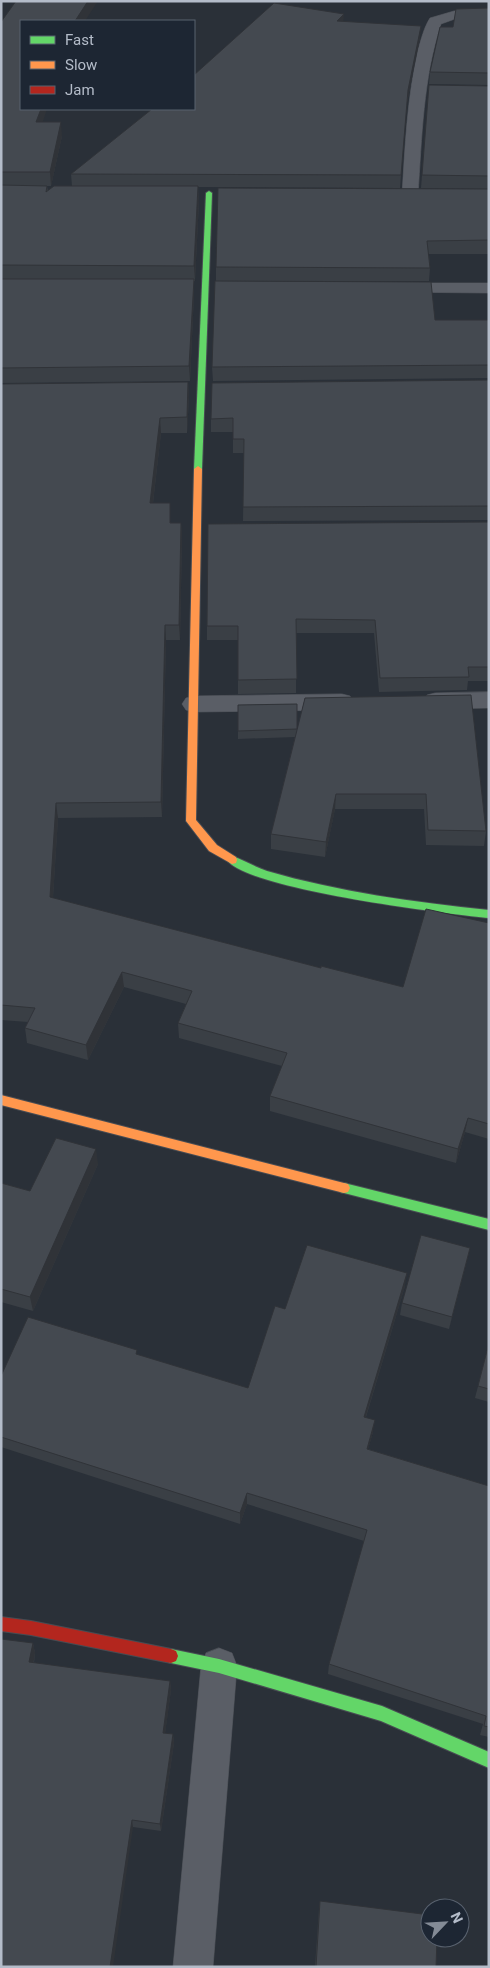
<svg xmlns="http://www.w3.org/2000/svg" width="490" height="1968" font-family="Roboto,sans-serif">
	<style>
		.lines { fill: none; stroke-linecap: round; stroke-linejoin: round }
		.street-casing { stroke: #484c53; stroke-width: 1 }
		.fast-casing { stroke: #484c53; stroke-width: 2 }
		.slow-casing { stroke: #484c53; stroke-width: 2 }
		.jam-casing { stroke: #484c53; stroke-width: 2 }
		.street { fill: #5a5e66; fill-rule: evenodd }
		.fast { fill: #63d668; fill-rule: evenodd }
		.slow { fill: #ff974d; fill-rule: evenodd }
		.jam { fill: #b3261e; fill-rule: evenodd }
		.wall { fill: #3a3f45 }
		.shaded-wall { fill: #303338 }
		.building { fill: #444950; stroke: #303338 }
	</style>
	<rect width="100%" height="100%" fill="#2a3038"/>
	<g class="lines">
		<g class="street-casing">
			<g id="street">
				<path d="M489,9V17L455,19L441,24C423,79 422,137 418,195L416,199H404L402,195C405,147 407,98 418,50C421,40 424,27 430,18L454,11Z"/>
				<path d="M395,283H489V293L389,292L386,288L389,284Z"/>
				<path d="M489,692V708L435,709L427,707L423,701L427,695L435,693Z"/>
				<path d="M342,694L350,696L354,702L350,708L342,710L194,712L186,710L182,704L186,698L194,696Z"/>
				<path d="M219,1648L232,1653L237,1666L213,1967H173L201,1666L206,1653Z"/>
			</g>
		</g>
		<g class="fast-casing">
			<g id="fast">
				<path d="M209,191L212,193L202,469L198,472L194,469L206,193Z"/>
				<path d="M232,856C244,860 255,867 267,871C339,892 414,902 489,910V918C447,914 247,889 227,860Z"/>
				<path d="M344,1183L489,1219V1230L344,1193L340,1192L338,1188L340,1184Z"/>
				<path d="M171,1649L219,1659L382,1706L489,1752V1768L381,1721L219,1673L171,1663L166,1661L164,1656L166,1651Z"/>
			</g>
		</g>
		<g class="slow-casing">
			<g id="slow">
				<path d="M198,466L202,469L196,820L217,845L236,857L237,860L236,863L232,864L209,851L186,821L194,469Z"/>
				<path d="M1,1095L344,1183L348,1184L350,1188L348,1192L344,1193L1,1105Z"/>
			</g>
		</g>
		<g class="jam-casing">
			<path id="jam" d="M1,1617L31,1621L171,1649L176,1651L178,1656L176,1661L171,1663L31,1635L1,1631Z"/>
		</g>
		<use href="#street" class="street"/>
		<use href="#fast" class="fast"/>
		<use href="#slow" class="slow"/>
		<use href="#jam" class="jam"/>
	</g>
	<g class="wall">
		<path d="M489,8V85L429,84L430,72L453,27Z"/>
		<path d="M21,21L42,122L62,136L51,186H47L48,191L72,186L71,174L343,22L420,38L407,103L400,188L198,187L199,201L195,281H194V294L190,381L1,383V22Z"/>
		<path d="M429,85L489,86V189L421,188Z"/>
		<path d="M489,189V254H429L430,268L429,281H216V267Z"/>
		<path d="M435,320H489V378L213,381L212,367Z"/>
		<path d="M489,380V520L243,521L244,453H233V432H211V419Z"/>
		<path d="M188,382L189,397L187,433H161L153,503L171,523H181L182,538L180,640H166L162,817L58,818L53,898L321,968L403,987L489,923V1139L465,1132L456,1163L270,1111V1096L282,1066L179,1038L178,1023L186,1004L124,987L88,1060L27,1043L25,1028L28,1022L1,1020V384Z"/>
		<path d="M489,522V681H468L467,690L379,692L374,633H296V693L238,694V640H207V626Z"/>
		<path d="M305,698L486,831L484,846L426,845L424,809H335L325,857L271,849V834L295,737L238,739V705L297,704V730Z"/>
		<path d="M98,1164L33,1311L1,1302V1183L30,1191Z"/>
		<path d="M470,1248L449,1329L400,1315L402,1303Z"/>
		<path d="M405,1286L366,1417L373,1432L368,1449L489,1486V1737L480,1735L483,1724L328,1674L329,1664L364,1541L247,1504L240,1524L1,1447V1376L138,1355L248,1388L285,1309Z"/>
		<path d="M489,1343V1402L475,1398Z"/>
		<path d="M33,1643L35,1653L34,1663L170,1681L171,1690L165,1733L173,1734L174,1743L161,1831L133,1827L1,1967Z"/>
		<path d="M320,1901L436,1967H315L319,1909Z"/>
	</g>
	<g class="shaded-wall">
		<path d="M88,1H98L85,21H75Z"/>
		<path d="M344,14L343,26L337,21Z"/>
		<path d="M421,26L420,38L407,103L400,188L408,90Z"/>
		<path d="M41,109H47L38,136L36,122Z"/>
		<path d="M61,122L62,136L51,186L50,172Z"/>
		<path d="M198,186L199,201L195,281L194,266Z"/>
		<path d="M194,279V294L190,381L189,366Z"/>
		<path d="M188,382L189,397L187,433V417Z"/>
		<path d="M160,418L161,433L151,519L150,503Z"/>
		<path d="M181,523L182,538L180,640L179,625Z"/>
		<path d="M165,625L166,640L162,817L161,802Z"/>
		<path d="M336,794L335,809L325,857L326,842Z"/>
		<path d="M56,803L58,818L52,912L50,897Z"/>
		<path d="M122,972L124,987L88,1060L86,1045Z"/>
		<path d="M468,1118L465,1132L456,1163L458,1149Z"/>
		<path d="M96,1149L98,1164L33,1311L30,1297Z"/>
		<path d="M470,1248L467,1261L449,1329L452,1317Z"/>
		<path d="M407,1273L405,1286L362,1429L364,1417Z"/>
		<path d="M375,1420L373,1432L365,1460L367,1449Z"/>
		<path d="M247,1493V1504L240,1524V1513Z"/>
		<path d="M33,1643L35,1653L32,1671L29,1662Z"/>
		<path d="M170,1681L171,1690L164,1742L163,1733Z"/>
		<path d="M173,1734L174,1743L161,1831L160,1824Z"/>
		<path d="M132,1820L133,1827L113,1967H110Z"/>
	</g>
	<g class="building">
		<path d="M16,1H88L75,21H21V109H41L36,122H61L50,172H1V22Z"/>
		<path d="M274,3L344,14L337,21L421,26L408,90L401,175L71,174L152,109H194V75Z"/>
		<path d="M489,8V73L430,72L440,27H453L456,9Z"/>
		<path d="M429,85L489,86V176L422,175Z"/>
		<path d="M1,185L47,186L46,192L54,186H198L194,266L1,265Z"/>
		<path d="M218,188L489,189V240L427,241L430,268L216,267Z"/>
		<path d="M1,279H194L189,366L1,368Z"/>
		<path d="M215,281L431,282L435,320H489V365L212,367Z"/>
		<path d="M489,380V506L243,507L244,439H233V418L211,419L212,383Z"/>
		<path d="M188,382L187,417L160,418L150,503H170V523H181L179,625H165L161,802L56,803L50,897L321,968V966L403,987L426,909L489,923V1124L468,1118L458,1149L270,1096L287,1053L178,1023L192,991L122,972L86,1045L25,1028L35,1008L1,1005V384Z"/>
		<path d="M489,522V667H468L469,677L380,678L375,620L296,619L297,679L238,680V626H207L208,524Z"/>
		<path d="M471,695L486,831L428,830L426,794H336L326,842L271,834L305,698Z"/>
		<path d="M297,704V729L238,731V705Z"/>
		<path d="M56,1138L96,1149L30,1297L1,1289V1183L30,1191Z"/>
		<path d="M421,1235L470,1248L452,1317L402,1303Z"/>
		<path d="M307,1245L407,1273L364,1417L375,1420L367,1449L489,1486V1727L484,1726L486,1716L329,1664L367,1530L247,1493L240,1513L1,1437V1376L28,1317L137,1350L136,1354L248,1388L275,1306L285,1309Z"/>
		<path d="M489,1343V1389L478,1386Z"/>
		<path d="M1,1639L33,1643L29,1662L170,1681L163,1733L173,1734L160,1824L132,1820L110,1967H1Z"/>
		<path d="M320,1901L430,1915V1938H437L436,1967H316Z"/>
	</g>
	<rect width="490" height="1968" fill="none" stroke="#b4bcc9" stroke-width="5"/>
	<rect x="20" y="20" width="175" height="90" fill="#1d2633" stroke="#59626f"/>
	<rect x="30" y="36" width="25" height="8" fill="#63d668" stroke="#59626f"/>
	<text x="65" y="45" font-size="15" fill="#b4bcc9">Fast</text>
	<rect x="30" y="61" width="25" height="8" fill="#ff974d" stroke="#59626f"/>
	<text x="65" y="70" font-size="15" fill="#b4bcc9">Slow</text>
	<rect x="30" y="86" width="25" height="8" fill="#b3261e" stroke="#59626f"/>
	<text x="65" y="95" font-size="15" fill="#b4bcc9">Jam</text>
	<g transform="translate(445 1923) rotate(65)"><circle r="24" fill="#1d2633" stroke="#59626f"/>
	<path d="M0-4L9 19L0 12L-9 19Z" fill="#848b96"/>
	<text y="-8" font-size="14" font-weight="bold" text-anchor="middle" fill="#b4bcc9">N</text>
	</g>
</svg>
